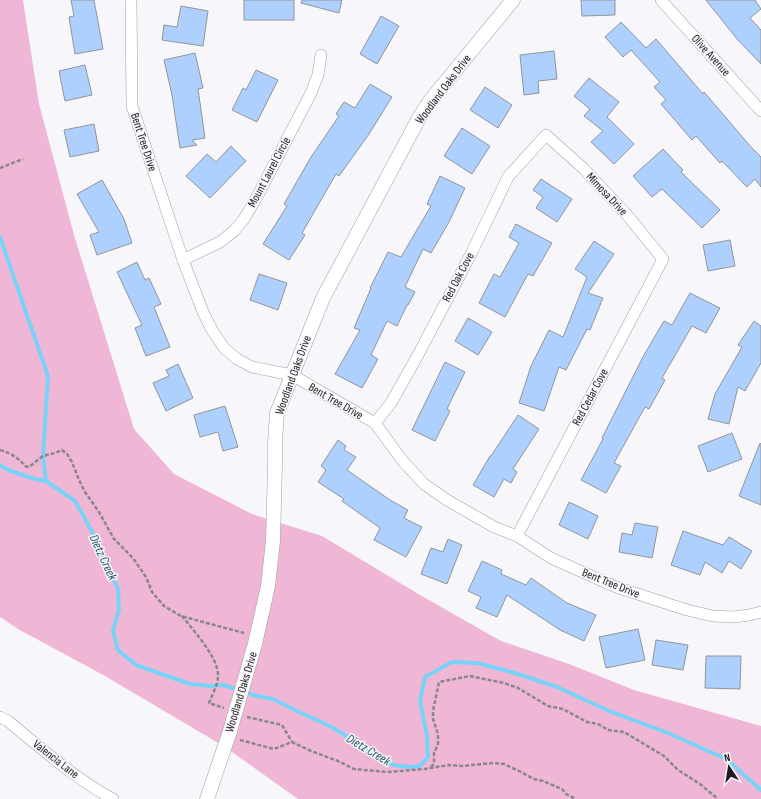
<svg xmlns="http://www.w3.org/2000/svg" width="761" height="799" font-family="'Sofia Sans Condensed',sans-serif">
	<style>
		.green { fill: #f0b6d6 }
		.lines { fill: none; stroke-linecap: round; stroke-linejoin: round }
		.stream { stroke: #79d3f7; stroke-width: 4 }
		.building { fill: #add0ff; stroke: #939597 }
		.minor-casing { stroke: #9f9fa2; stroke-width: 12 }
		.tertiary-casing { stroke: #9f9fa2; stroke-width: 15 }
		.path { stroke: #88888a; stroke-width: 2.5; stroke-dasharray: 4 2; stroke-linecap: butt }
		.minor { stroke: #fff; stroke-width: 11 }
		.tertiary { stroke: #fff; stroke-width: 14 }
		.tertiary-bridge-casing { stroke: #9f9fa2; stroke-width: 15; stroke-linecap: butt }
		.tertiary-bridge { stroke: #fff; stroke-width: 14 }
		.labels { text-anchor: middle; stroke-width: 3; stroke-linejoin: round; paint-order: stroke }
		.street-label { font-size: 12px; fill: #1d1d1e; stroke: #f7f7fb }
		.water-label { font-size: 13px; font-style: italic; fill: #245669; stroke: #f7f7fb }
	</style>
	<rect width="100%" height="100%" fill="#f7f7fb"/>
	<path class="green" d="M0,0H23L39,104L74,235L134,429L174,474L252,514L322,536L420,595L501,641L569,664L634,690L761,726V799H298L225,747L105,676L18,629L0,617Z"/>
	<g class="lines">
		<g class="stream">
			<path d="M0,237L48,376L43,456L46,481"/>
			<path d="M0,465L8,470L35,479L46,481L75,501L96,539L118,589L119,610L113,631L118,650L136,665L190,684L211,686L223,685L257,696L273,699L301,713L330,726L393,765L410,767L420,766L428,757L427,736L420,701L425,677L452,662L477,663L515,673L557,687L609,711L668,733L726,759L761,790"/>
		</g>
	</g>
	<g class="building">
		<path d="M71,0H94L103,49L75,54L69,17L74,16Z"/>
		<rect x="244" y="0" width="50" height="20"/>
		<path d="M302,0H342L339,13L301,3Z"/>
		<path d="M581,0H615V15L582,16Z"/>
		<path d="M706,0H755L761,9L750,18L761,30V64L737,39Z"/>
		<path d="M181,6L208,11L203,46L162,40L164,25L177,27Z"/>
		<path d="M381,16L399,26L377,64L360,54Z"/>
		<path d="M621,22L646,48L656,39L703,94L704,92L751,147L761,157V187L755,179L747,187L722,161L720,163L696,136L692,140L661,104L666,100L654,87L660,82L631,50L623,57L605,37Z"/>
		<path d="M554,51L557,79L538,81L539,93L524,95L520,55Z"/>
		<path d="M195,53L203,88L198,89L205,138L192,140L197,145L180,148L172,95L164,60Z"/>
		<path d="M85,65L92,95L65,101L59,71Z"/>
		<path d="M256,70L278,80L257,122L232,110L243,88L246,90Z"/>
		<path d="M589,78L619,102L607,117L634,144L614,164L591,142L603,131L584,116L590,109L574,96Z"/>
		<path d="M370,84L392,97L369,134L339,176L336,174L302,233L305,235L289,260L263,244L287,206L284,204L311,157L339,116L336,114L344,102L355,108Z"/>
		<path d="M485,87L512,105L498,128L470,110Z"/>
		<path d="M94,124L99,151L70,157L64,130Z"/>
		<path d="M462,128L490,146L472,174L444,156Z"/>
		<path d="M231,146L246,161L210,198L186,176L207,154L216,162Z"/>
		<path d="M663,149L683,170L681,172L720,210L702,228L662,189L652,197L633,176Z"/>
		<path d="M440,176L465,188L449,222L431,253L423,249L405,287L415,292L408,305H407L397,326L387,321L371,355L378,359L362,388L335,374L360,330L354,328L371,288H370L388,252L401,257L431,206L427,204Z"/>
		<path d="M541,179L572,199L557,222L536,208L543,197L533,190Z"/>
		<path d="M102,180L124,219L132,243L97,255L90,235L99,232L77,194Z"/>
		<path d="M516,224L552,243L533,276L528,274L505,317L479,303L494,274L500,277L519,243L509,237Z"/>
		<path d="M730,240L735,266L708,271L703,245Z"/>
		<path d="M594,241L614,254L588,293L603,298L590,330L587,329L566,370L559,367L544,411L519,403L531,366L549,330L563,337L587,277L575,269Z"/>
		<path d="M137,262L145,280L149,278L161,304L154,307L170,347L146,356L135,328L142,325L117,272Z"/>
		<path d="M259,274L287,283L278,310L250,300Z"/>
		<path d="M690,293L720,308L706,333L692,326L662,378L665,380L649,409L645,407L614,463L621,466L606,493L581,480L603,439L602,438L644,355L664,321L672,325Z"/>
		<path d="M468,318L492,332L478,355L455,341Z"/>
		<path d="M754,321L761,326V363L745,391L738,387L729,424L708,419L715,394L742,347L738,345Z"/>
		<path d="M445,362L465,372L447,409L450,411L435,441L412,430Z"/>
		<path d="M178,364L193,398L166,411L153,383L169,376L166,370Z"/>
		<path d="M225,406L238,447L223,451L218,432L200,437L194,415Z"/>
		<path d="M518,415L539,429L513,469L517,472L511,483L504,479L494,497L473,485L490,456H491Z"/>
		<path d="M732,433L742,459L708,472L698,446Z"/>
		<path d="M338,440L346,446L344,450L356,457L347,470L390,500L408,510L404,518L422,527L406,557L374,540L380,528L342,501L344,499L318,482L326,470L321,466Z"/>
		<path d="M760,443L761,444V505L739,496Z"/>
		<path d="M569,502L598,516L588,539L559,525Z"/>
		<path d="M635,523L658,527L652,558L619,552L622,533L632,535Z"/>
		<path d="M683,531L723,545L729,537L752,551L741,569L729,561L722,573L705,562L700,575L671,565Z"/>
		<path d="M448,539L462,545L447,584L421,574L431,548L443,552Z"/>
		<path d="M482,561L502,570L501,574L526,585L531,578L567,603L596,615L584,641L560,630L507,595L497,617L476,608L481,597L468,591Z"/>
		<path d="M638,629L645,660L606,668L599,637Z"/>
		<path d="M656,640L688,645L683,670L652,665Z"/>
		<path d="M706,656H741L740,689L705,688Z"/>
	</g>
	<g class="lines">
		<g class="minor-casing">
			<g id="minor">
				<path d="M131,0L132,106L183,260L203,312L212,330L224,348L237,359L252,367L292,375L375,423L402,460L424,484L447,500L494,527L517,536L551,558L616,587L687,610L713,616L734,617L749,615L761,612"/>
				<path d="M661,0L761,111"/>
				<path d="M183,260L220,242L234,231L244,219L258,195L311,93L318,75L321,55"/>
				<path d="M375,423L391,403L418,355L472,252L508,177L546,135L583,168L627,215L663,259L517,536"/>
				<path d="M0,717L8,721C42,749 74,778 113,799"/>
			</g>
		</g>
		<g class="tertiary-casing">
			<g id="tertiary">
				<path d="M255,644L268,586L273,541L275,464V442L277,413L323,298L419,118L430,101L513,0"/>
				<path d="M207,799L230,731"/>
			</g>
		</g>
		<g class="path">
			<path d="M0,168L23,159"/>
			<path d="M0,450C10,453 18,457 25,466L29,467L43,456L55,453L62,450L67,454L72,462L79,480L85,492L99,512L114,539L133,558L146,577L152,592L164,606L181,616L244,633"/>
			<path d="M182,616C193,630 219,658 218,676C218,685 212,695 209,703L224,708"/>
			<path d="M247,717L282,725L292,742"/>
			<path d="M240,740L274,749L292,742L311,751L338,761L354,769L387,772L425,769L449,765L462,766L493,763L504,764L519,771L534,779L543,781L562,789L566,794L576,799"/>
			<path d="M431,767L434,764V753L438,744V734L433,719V711L439,682L470,676L504,683L518,688L548,706L563,709L587,722L598,724L608,730L624,732L664,756L678,770L700,784L718,799"/>
		</g>
		<use href="#minor" class="minor"/>
		<use href="#tertiary" class="tertiary"/>
		<g class="tertiary-bridge-casing">
			<path id="tertiary-bridge" d="M230,731L255,644"/>
		</g>
		<use href="#tertiary-bridge" class="tertiary-bridge"/>
	</g>
	<g class="labels">
		<g class="street-label">
			<text transform="translate(711 55) rotate(48)" y="4">Olive Avenue</text>
			<text transform="translate(443 89) rotate(-53)" y="4">Woodland Oaks Drive</text>
			<text transform="translate(144 142) rotate(72)" y="4">Bent Tree Drive</text>
			<text transform="translate(269 172) rotate(-62)" y="4">Mount Laurel Circle</text>
			<text transform="translate(607 194) rotate(47)" y="4">Mimosa Drive</text>
			<text transform="translate(458 277) rotate(-62)" y="4">Red Oak Cove</text>
			<text transform="translate(293 375) rotate(-70)" y="4">Woodland Oaks Drive</text>
			<text transform="translate(590 397) rotate(-62)" y="4">Red Cedar Cove</text>
			<text transform="translate(336 401) rotate(30)" y="4">Bent Tree Drive</text>
			<text transform="translate(611 583) rotate(22)" y="4">Bent Tree Drive</text>
			<text transform="translate(241 692) rotate(-73)" y="4">Woodland Oaks Drive</text>
			<text transform="translate(56 759) rotate(38)" y="4">Valencia Lane</text>
		</g>
		<g class="water-label">
			<text transform="translate(104 557) rotate(65)" y="5">Dietz Creek</text>
			<text transform="translate(369 749) rotate(31)" y="5">Dietz Creek</text>
		</g>
	</g>
	<g transform="translate(729 767) rotate(348)" stroke="#f7f7fb" stroke-width="3" paint-order="stroke">
	<path d="M0-3L7 15L0 10L-7 15Z" fill="#1d1d1e"/>
	<text y="-6" font-size="11" font-weight="bold" text-anchor="middle" fill="#1d1d1e">N</text>
	</g>
</svg>
